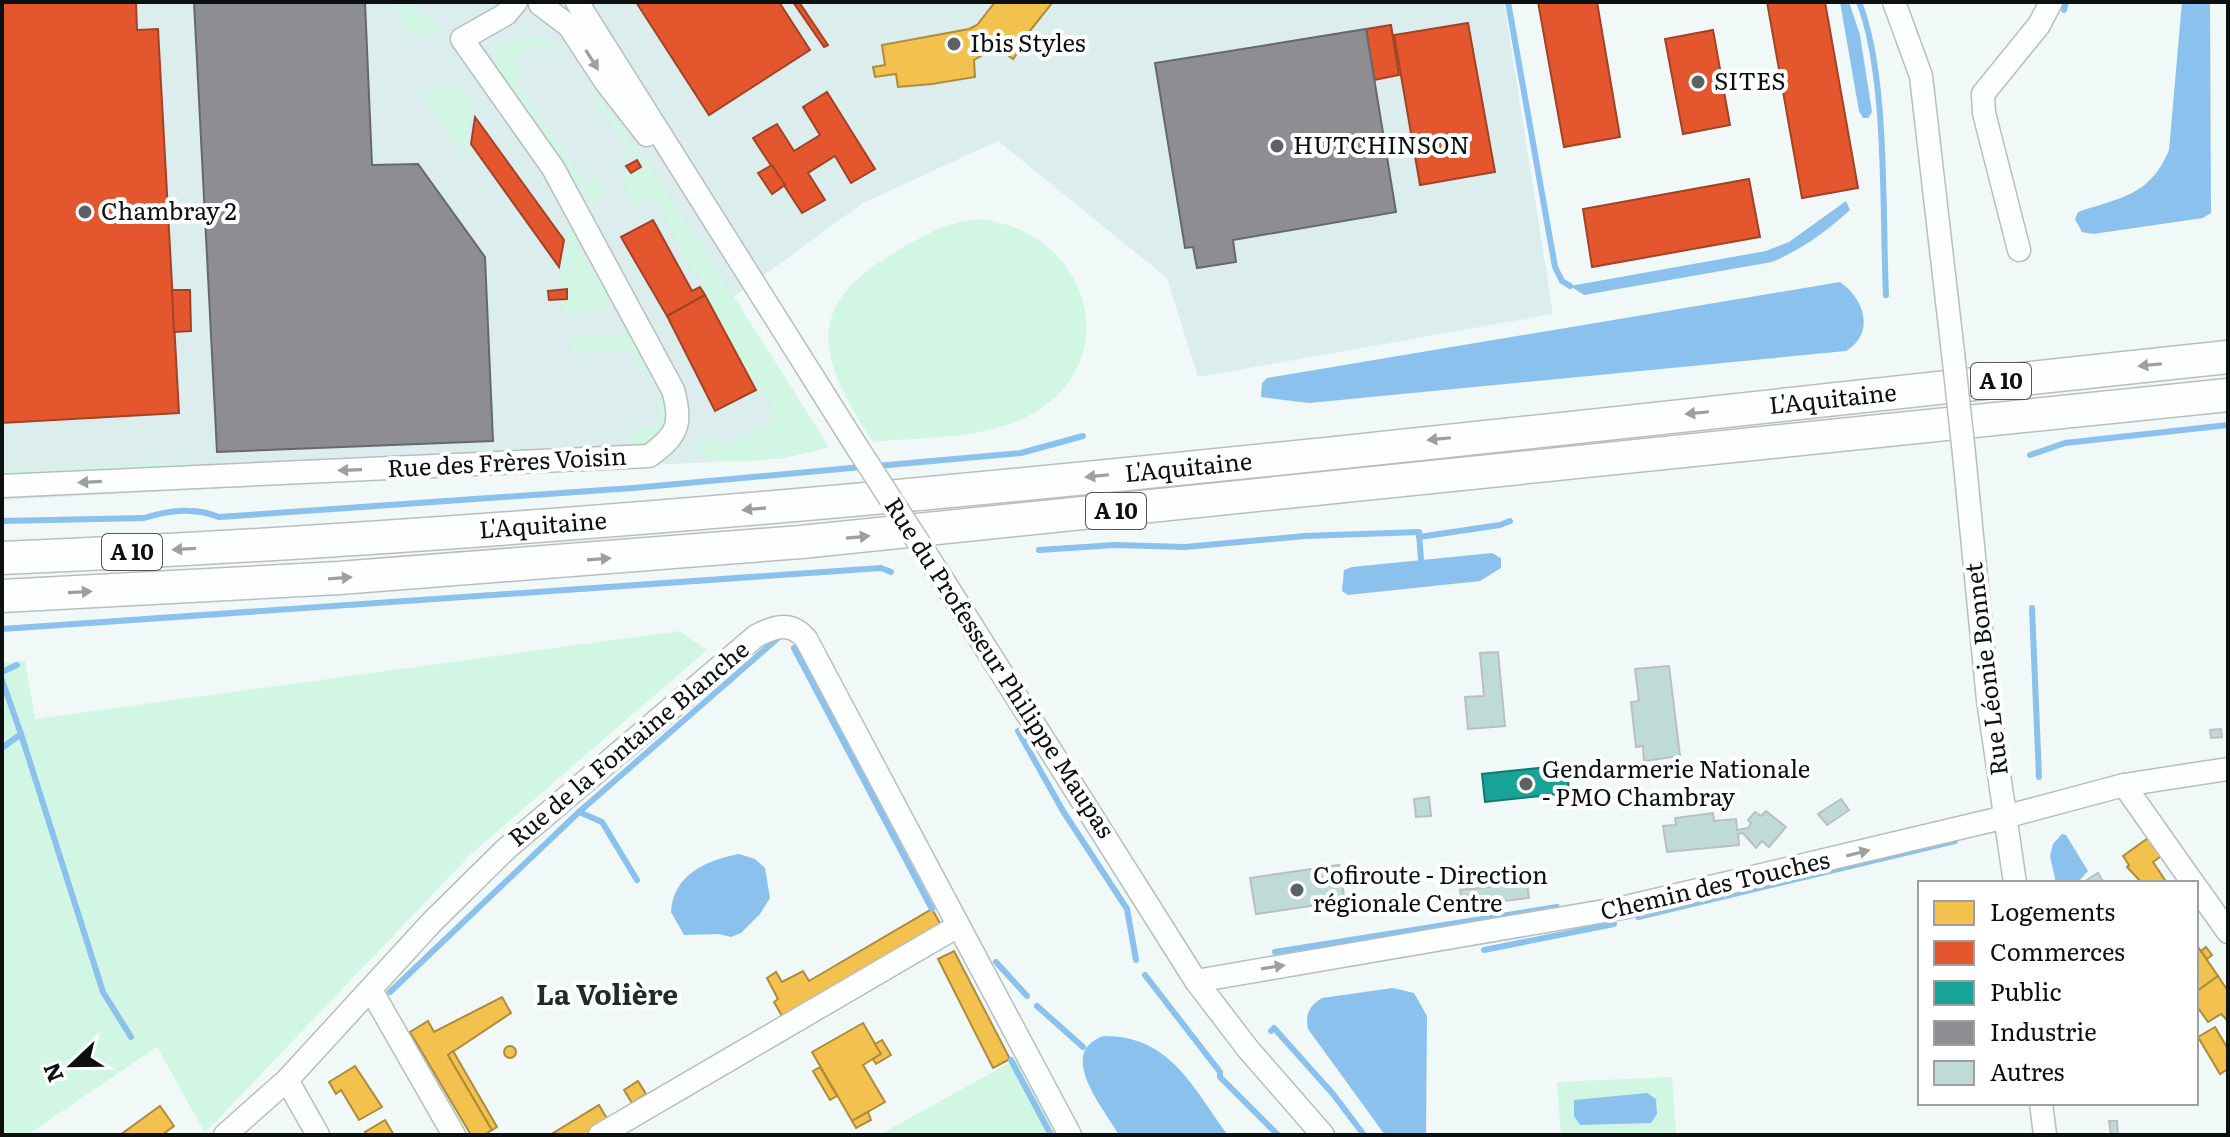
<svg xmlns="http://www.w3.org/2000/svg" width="2230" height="1137" font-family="Literata,serif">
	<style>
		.built { fill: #dcedee }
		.green { fill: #d2f6e4 }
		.water { fill: #8bc1ed }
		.homes { fill: #f2c14e; stroke: #ad8c3c; stroke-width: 2 }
		.shops { fill: #e4572e; stroke: #a34225; stroke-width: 2 }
		.public { fill: #17a398; stroke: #147770; stroke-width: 2 }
		.industry { fill: #8d8d92; stroke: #66686b; stroke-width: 2 }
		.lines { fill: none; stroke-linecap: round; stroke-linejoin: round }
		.stream { stroke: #8bc1ed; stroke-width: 6 }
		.building { fill: #bfdbd8; stroke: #babfbf; stroke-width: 2 }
		.minor-casing { stroke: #b8bebe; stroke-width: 25 }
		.highway-casing { stroke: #b8bebe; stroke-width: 35 }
		.minor { stroke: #fdfefe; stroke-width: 22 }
		.highway { stroke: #fdfefe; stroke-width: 32 }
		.minor-bridge-casing { stroke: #b8bebe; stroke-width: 25; stroke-linecap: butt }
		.minor-bridge { stroke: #fdfefe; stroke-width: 22 }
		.oneway { fill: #9d9f9f }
		.poi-dot { fill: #5c6162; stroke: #fff; stroke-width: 3 }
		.labels { text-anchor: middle; stroke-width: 8; stroke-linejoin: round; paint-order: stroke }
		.shield { fill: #fff; stroke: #555858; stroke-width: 2 }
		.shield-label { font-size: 22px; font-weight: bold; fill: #0c1011 }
		.poi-label { font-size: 24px; fill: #0c1011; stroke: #fff; text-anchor: start }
		.street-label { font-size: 24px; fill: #0c1011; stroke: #fff }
		.quarter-label { font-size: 28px; font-weight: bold; fill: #202b2c; stroke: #fff }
	</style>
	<rect width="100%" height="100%" fill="#f0f8f8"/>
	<path class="built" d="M2,2H1504L1553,314L1198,377L1167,278L998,141L863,203L734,297L829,447L785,458L2,500Z"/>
	<g class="green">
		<path d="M396,2H409L445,31L420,38C403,30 399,20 396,2Z"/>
		<path d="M536,35L555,46L543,55L535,44L514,59L523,72L513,79L587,185L600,178L601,197L592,205L495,70L496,47L520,36Z"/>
		<path d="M439,87L464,91L473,99L466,157L422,97L427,90Z"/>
		<path d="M598,96L656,175L829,447C801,454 712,476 695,447L701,439L716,435L722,446L777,418L762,388L756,390L700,287L706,283L687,265L656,196L634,206L619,169L626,166L631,173L641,167L594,100Z"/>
		<path d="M979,219C1089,230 1129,361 1030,415C985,440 923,437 873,442C822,364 798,309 894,253C923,236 946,222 979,219Z"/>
		<path d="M573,221L579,232L577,244L597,281L608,286C616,313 588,314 569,315L562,310L560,282L569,224Z"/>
		<path d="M630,334C639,342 644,356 649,366C665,397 679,434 632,446V428L655,427C666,402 658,378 635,363V349L572,352L569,346L575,338Z"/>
		<path d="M191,462L187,468L2,477V471Z"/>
		<path d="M679,631L707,650L471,854L205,1133L157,1047L27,1135H2V663L25,661L35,719Z"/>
		<path d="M1018,1058L1058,1135H879Z"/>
		<path d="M1672,1077L1676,1133L1561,1135L1557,1082Z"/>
	</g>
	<g class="water">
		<path d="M1840,2H1849L1860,35L1872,112L1868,118H1863L1859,111Z"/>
		<path d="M2182,2H2210L2211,213L2203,218L2093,234L2082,232L2075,219L2078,212C2121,197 2150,196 2169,150Z"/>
		<path d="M1846,201L1850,210C1827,231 1801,250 1772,262L1584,295L1570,286L1766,251L1789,242Z"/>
		<path d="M1840,282C1865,299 1875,334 1846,351L1309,403L1261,397L1262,383L1267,378Z"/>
		<path d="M1492,553L1501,558V568L1480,581L1348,595L1342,591L1344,570L1352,567Z"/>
		<path d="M2062,834L2066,835L2088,871L2077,883H2056L2050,856L2053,844Z"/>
		<path d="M739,854L755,859L765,868L770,898L760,914L741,933L731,937L719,934L684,935L671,912C673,875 706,860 739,854Z"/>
		<path d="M1393,988L1414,993L1427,1016L1426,1135H1385L1308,1029C1305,1014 1309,1006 1322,998Z"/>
		<path d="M1104,1036C1171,1036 1192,1087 1228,1135H1119C1102,1106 1056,1052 1104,1036Z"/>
		<path d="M1647,1093L1656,1099L1657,1114L1651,1123L1580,1125L1574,1116V1100Z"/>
	</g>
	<g class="homes">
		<path d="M995,2H1053L1016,48L1019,51L1013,59L997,47L974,60L975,77L932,84L898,87L896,74L875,77L873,67L885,65L882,45L969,29L977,25Z"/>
		<path d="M2151,836L2164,854L2153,862L2167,883H2142L2127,867L2129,865L2123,856Z"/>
		<path d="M932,909L941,925L783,1018L774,1002L778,999L767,978L776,972L782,982L803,971L809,981Z"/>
		<path d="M2196,944L2218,976L2196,992Z"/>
		<path d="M2206,947L2212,955L2207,959L2201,951Z"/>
		<path d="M954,951L1010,1059L993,1068L938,959Z"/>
		<path d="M2218,976L2228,991V1021L2221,1014L2208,1022L2196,1005V992Z"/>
		<path d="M502,997L511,1013L448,1055L492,1130L484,1135H471L410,1032L428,1021L434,1032Z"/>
		<path d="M863,1023L881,1054L863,1065L885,1102L852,1121L812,1052Z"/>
		<path d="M2215,1027L2228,1049V1069L2220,1074L2198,1037Z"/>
		<path d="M882,1040L891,1055L876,1064L873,1059L881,1054L875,1044Z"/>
		<circle cx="510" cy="1052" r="6"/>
		<path d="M453,1051L497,1127L492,1130L448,1055Z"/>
		<path d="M355,1066L382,1107L359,1120L341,1090L336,1094L329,1082Z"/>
		<path d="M820,1067L837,1096L830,1100L813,1071Z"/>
		<path d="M638,1081L646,1094L632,1103L624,1090Z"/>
		<path d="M599,1105L609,1122L587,1135H550Z"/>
		<path d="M160,1106L174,1126L162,1135H120Z"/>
		<path d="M868,1112L871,1120L856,1128L852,1121Z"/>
		<path d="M385,1120L394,1135H366L365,1132Z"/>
	</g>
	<g class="shops">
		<path d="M2,2H136L137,30L158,29L179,413L2,423Z"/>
		<path d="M636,2H779L810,50L709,115Z"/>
		<path d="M793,2H799L828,45L824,47Z"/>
		<path d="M1538,2H1597L1620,137L1564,147Z"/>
		<path d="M1767,2H1825L1858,188L1802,198Z"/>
		<path d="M1468,23L1495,172L1420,185L1394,35Z"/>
		<path d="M1391,25L1399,75L1374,80L1366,29Z"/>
		<path d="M1713,30L1730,125L1683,134L1665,39Z"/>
		<path d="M827,92L875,169L851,183L835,156L808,173L825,200L802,213L753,138L777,124L794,151L820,135L803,107Z"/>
		<path d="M475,117L564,240L559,267L471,144Z"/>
		<path d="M637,160L641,167L631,173L626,166Z"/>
		<path d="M772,165L785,185L772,194L758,173Z"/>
		<path d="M1749,179L1760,237L1592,267L1583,209Z"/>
		<path d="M653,220L692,291L700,287L705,295L667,316L621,237Z"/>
		<path d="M567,289V299L549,300L548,291Z"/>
		<path d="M172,290H190L191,331L174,332Z"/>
		<path d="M705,295L756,390L715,411L667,316Z"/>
	</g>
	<path class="public" d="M1567,765L1569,793L1485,802L1482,774Z"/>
	<g class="industry">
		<path d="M194,2H365L372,165L418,164L485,257L493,441L217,452Z"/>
		<path d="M1366,29L1396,212L1233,240L1236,262L1197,268L1193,247L1185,248L1155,63Z"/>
	</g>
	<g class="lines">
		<g class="stream">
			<path d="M1508,2L1555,267L1562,281L1570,286"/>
			<path d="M1859,2C1888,75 1882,214 1886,295"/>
			<path d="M2064,10L2066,2"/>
			<path d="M2030,455L2065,443L2228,425"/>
			<path d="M877,466L1021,453L1083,436"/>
			<path d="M2,521L144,518C170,510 194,507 219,517L633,488L862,467"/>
			<path d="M1419,537L1500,525L1510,521"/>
			<path d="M1039,550L1115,545L1185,547L1305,536L1419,532L1421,560"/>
			<path d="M2032,608L2039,777"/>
			<path d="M2,629L881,568L891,572"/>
			<path d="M794,648L932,909"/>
			<path d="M2,672L17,665"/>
			<path d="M2,680L21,734L2,748"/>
			<path d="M1018,731L1063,811L1127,909L1136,960"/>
			<path d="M21,734L103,992L131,1037"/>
			<path d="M637,880L602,822L579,812L778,638"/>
			<path d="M1638,917L1955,841"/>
			<path d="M1484,950L1614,924"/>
			<path d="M1275,952L1557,907"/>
			<path d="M996,962L1027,996"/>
			<path d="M1145,975L1220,1072V1077L1278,1135"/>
			<path d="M390,992L579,812"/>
			<path d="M1037,1006L1083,1047"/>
			<path d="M1271,1031L1274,1028L1333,1094L1364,1135"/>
			<path d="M1011,1060L1051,1135"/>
		</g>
	</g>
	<g class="building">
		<path d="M1498,652L1505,726L1468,729L1465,697L1484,696L1480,653Z"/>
		<path d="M1669,666L1680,756L1644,761L1643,746L1636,747L1631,702L1639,701L1635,669Z"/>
		<path d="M2221,729L2222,737L2211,738L2210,730Z"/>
		<path d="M1429,797L1431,816L1416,817L1414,799Z"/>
		<path d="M1841,799L1849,810L1827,825L1818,814Z"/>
		<path d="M1766,811L1786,827L1769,847L1762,841L1756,848L1743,833L1738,834L1739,845L1667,852L1663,826L1676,825L1675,818L1713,813L1714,821L1736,819L1737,830L1748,828L1751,823L1748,820L1755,812L1761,816Z"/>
		<path d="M1339,865L1345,901L1256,914L1250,878Z"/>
		<path d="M2098,873L2104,883H2082Z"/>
		<path d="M1527,883L1529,898L1462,906L1460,890Z"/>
		<path d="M2109,1121H2117L2118,1135H2111Z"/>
	</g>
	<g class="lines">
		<g class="minor-casing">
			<g id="minor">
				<path d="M577,2L855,444"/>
				<path d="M1894,2L1921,76L1953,353"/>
				<path d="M540,4L569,26L605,81L647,135"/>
				<path d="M2019,250L1984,113L1983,94L2039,25L2051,2"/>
				<path d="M1964,454L1988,700L2015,883"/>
				<path d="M2,486L649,456C677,436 683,424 673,390L553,168L462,39L506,14L516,2"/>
				<path d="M946,585L1196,981L1248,1049L1323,1135"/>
				<path d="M2124,785L2193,883"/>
				<path d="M2196,887L2228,932"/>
				<path d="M1196,981L1622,908L1993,820L2124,785L2228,769"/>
				<path d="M371,990L454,1135"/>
				<path d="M287,1080L318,1135"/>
				<path d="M2041,1103L2045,1135"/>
				<path d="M225,1135L287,1080L432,922L506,849L756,636C775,626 791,621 806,639L1070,1135"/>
				<path d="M600,1135L958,926"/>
			</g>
		</g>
		<g class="highway-casing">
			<g id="highway">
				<path id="s1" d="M2,558C746,527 1487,435 2228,357"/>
				<path d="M2,596L339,578L801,542L2228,395"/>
			</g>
		</g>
		<use href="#minor" class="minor"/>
		<use href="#highway" class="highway"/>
		<g class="minor-bridge-casing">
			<g id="minor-bridge">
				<path d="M1953,353L1964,454"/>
				<path d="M855,444L946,585"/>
			</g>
		</g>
		<use href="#minor-bridge" class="minor-bridge"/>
	</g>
	<defs><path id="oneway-solid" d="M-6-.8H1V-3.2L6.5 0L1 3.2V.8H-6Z" transform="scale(2)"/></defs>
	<g class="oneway">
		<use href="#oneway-solid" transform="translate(592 60) rotate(58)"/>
		<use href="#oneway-solid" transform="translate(2150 365) rotate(174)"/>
		<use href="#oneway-solid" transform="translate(1697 413) rotate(174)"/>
		<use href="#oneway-solid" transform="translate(1439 439) rotate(174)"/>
		<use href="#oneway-solid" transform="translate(350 470) rotate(178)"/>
		<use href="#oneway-solid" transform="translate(1097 476) rotate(174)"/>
		<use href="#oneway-solid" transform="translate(90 482) rotate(177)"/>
		<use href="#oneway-solid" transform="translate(754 509) rotate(175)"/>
		<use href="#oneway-solid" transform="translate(858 537) rotate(-5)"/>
		<use href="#oneway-solid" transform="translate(184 549) rotate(177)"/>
		<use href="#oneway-solid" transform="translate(599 559) rotate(-4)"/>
		<use href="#oneway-solid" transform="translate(340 578) rotate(-4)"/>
		<use href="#oneway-solid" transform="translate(80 592) rotate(-3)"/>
		<use href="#oneway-solid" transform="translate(1858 853) rotate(-14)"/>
		<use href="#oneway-solid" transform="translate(1273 967) rotate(-9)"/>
	</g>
	<g class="poi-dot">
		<circle cx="954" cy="44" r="8"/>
		<circle cx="1698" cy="82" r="8"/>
		<circle cx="1277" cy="146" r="8"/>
		<circle cx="85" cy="212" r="8"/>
		<circle cx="1526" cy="784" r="8"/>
		<circle cx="1297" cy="890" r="8"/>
	</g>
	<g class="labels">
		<g class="shield">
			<rect x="1971" y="363" width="60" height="36" rx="6"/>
			<rect x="1086" y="493" width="60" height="36" rx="6"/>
			<rect x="102" y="534" width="60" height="36" rx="6"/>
		</g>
		<g class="shield-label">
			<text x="2001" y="389">A 10</text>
			<text x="1116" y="519">A 10</text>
			<text x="132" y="560">A 10</text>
		</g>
		<g class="poi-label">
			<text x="970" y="52">Ibis Styles</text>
			<text x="1714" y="90">SITES</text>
			<text x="1293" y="154">HUTCHINSON</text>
			<text x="101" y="220">Chambray 2</text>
			<text x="1542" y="778">Gendarmerie Nationale<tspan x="1542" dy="28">- PMO Chambray</tspan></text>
			<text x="1313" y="884">Cofiroute - Direction<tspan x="1313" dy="28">régionale Centre</tspan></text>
		</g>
		<g class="street-label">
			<text dy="8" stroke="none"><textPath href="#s1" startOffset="1838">L'Aquitaine</textPath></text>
			<text transform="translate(507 463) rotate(-3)" y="8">Rue des Frères Voisin</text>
			<text dy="8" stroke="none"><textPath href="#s1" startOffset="1190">L'Aquitaine</textPath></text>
			<text dy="8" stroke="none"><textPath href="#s1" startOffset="542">L'Aquitaine</textPath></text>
			<text transform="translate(999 668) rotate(57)" y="8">Rue du Professeur Philippe Maupas</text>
			<text transform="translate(1987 669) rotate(-97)" y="8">Rue Léonie Bonnet</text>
			<text transform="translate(629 744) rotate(-40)" y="8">Rue de la Fontaine Blanche</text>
			<text transform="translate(1715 886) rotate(-13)" y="8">Chemin des Touches</text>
		</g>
		<g class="quarter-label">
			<text x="607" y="1005">La Volière</text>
		</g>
	</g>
	<rect width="2230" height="1137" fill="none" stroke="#0c1011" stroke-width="8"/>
	<rect x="1918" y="881" width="280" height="224" fill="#ffffff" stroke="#9e9fa0" stroke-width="2"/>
	<rect x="1934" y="901" width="40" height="24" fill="#f2c14e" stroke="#9e9fa0" stroke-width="2"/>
	<text x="1990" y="921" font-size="24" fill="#0c1011">Logements</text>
	<rect x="1934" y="941" width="40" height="24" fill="#e4572e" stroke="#9e9fa0" stroke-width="2"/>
	<text x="1990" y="961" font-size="24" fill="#0c1011">Commerces</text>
	<rect x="1934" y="981" width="40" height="24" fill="#17a398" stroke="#9e9fa0" stroke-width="2"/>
	<text x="1990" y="1001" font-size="24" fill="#0c1011">Public</text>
	<rect x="1934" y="1021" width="40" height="24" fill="#8d8d92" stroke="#9e9fa0" stroke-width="2"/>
	<text x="1990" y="1041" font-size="24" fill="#0c1011">Industrie</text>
	<rect x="1934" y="1061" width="40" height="24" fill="#bfdbd8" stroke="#9e9fa0" stroke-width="2"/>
	<text x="1990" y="1081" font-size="24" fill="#0c1011">Autres</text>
	<g transform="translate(72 1065) rotate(248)" stroke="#ffffff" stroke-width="6" paint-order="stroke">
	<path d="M0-6L14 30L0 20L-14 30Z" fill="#0c1011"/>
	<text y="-12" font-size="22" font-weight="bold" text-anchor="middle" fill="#0c1011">N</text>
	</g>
</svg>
